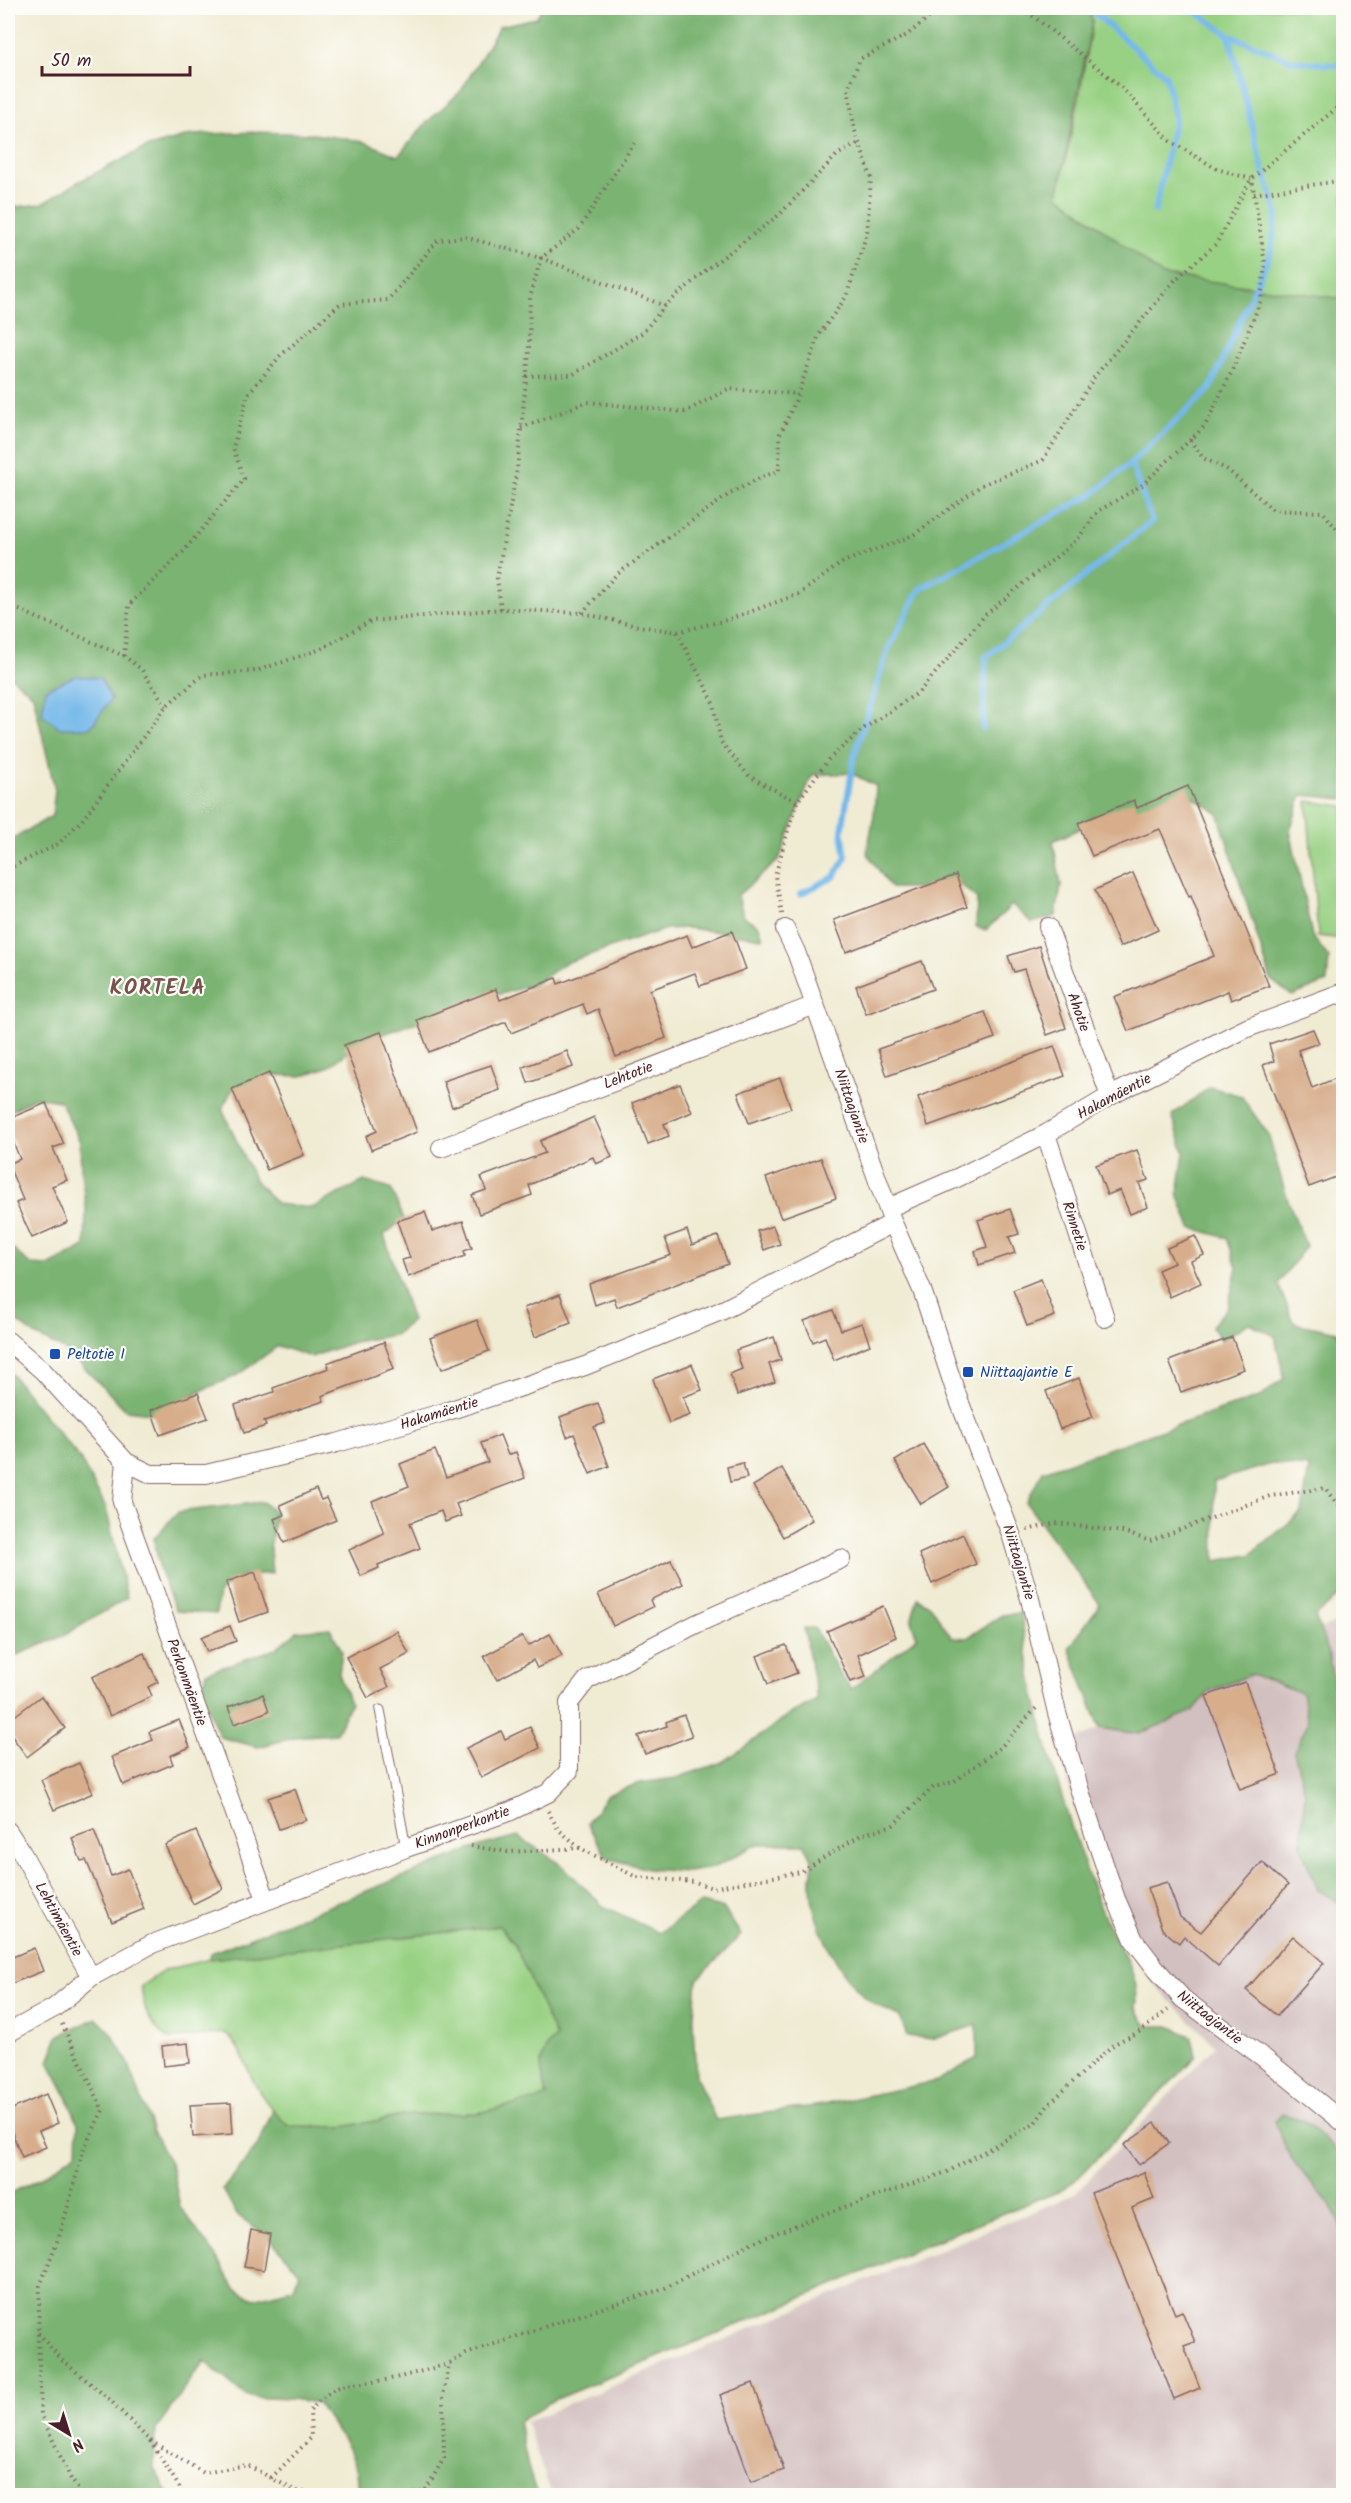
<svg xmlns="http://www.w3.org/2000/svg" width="1351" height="2503" font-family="Kalam,sans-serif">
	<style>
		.industrial { fill: #d2bfbf }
		.green { fill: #99d184; stroke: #727858; stroke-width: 1.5 }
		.forest { fill: #7ab372; stroke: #62694e; stroke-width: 1.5; fill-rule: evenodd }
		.water { fill: #74b8ea; stroke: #5f6c8a; stroke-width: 1.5 }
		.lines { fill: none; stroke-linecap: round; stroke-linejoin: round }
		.stream { stroke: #74b8ea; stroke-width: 6 }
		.building { fill: #d7ad8b }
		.service-casing { stroke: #846666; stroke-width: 11 }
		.minor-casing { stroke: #846666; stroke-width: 20 }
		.path { stroke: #846666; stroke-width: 4; stroke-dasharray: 1.5 4.5; stroke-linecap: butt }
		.service { stroke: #fff; stroke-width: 9 }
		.minor { stroke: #fff; stroke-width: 18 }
		.transit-dot { fill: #1a4fb4; stroke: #fdfcf7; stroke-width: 2 }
		.labels { text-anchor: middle; stroke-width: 4.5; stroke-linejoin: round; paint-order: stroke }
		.street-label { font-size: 15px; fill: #4a1f2b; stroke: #fdfcf7 }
		.transit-label { font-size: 15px; fill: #164399; stroke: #fdfcf7; text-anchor: start }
		.district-label { font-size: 21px; font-weight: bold; letter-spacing: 1.5px; fill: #7b514d; stroke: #fdfcf7 }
	</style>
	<rect width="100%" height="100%" fill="#fdfcf7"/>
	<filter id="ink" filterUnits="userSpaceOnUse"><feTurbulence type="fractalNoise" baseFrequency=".0167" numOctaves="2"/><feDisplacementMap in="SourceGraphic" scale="12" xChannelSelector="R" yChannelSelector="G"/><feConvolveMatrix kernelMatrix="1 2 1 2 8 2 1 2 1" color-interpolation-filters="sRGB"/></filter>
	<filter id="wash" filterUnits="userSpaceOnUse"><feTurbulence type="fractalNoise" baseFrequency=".008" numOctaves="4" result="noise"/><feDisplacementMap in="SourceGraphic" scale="24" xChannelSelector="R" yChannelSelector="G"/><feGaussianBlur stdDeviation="1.35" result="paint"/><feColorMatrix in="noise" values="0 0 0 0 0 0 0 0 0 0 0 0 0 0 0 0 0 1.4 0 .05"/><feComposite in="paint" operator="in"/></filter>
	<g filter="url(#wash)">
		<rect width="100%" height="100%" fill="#f0ebd3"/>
		<path class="industrial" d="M1343,1620V2495H552L526,2422L1075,2194L1215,2046L1156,1986L1127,1950L1108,1909L1077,1816L1059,1748L1245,1659Z"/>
		<g class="green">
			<path d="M1090,8H1343V299L1162,275L1058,195L1079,98L1092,22Z"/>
			<path d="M1307,801L1343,806V939L1318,936Z"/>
			<path d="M499,1926L514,1943L556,2037C534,2058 542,2071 547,2098L478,2113L409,2115L342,2127L288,2126C276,2114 264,2101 256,2086C244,2064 244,2052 226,2033L168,2039C148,2024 144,2010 141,1986L165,1970L210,1959Z"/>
		</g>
		<g class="forest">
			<path d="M542,8H1090L1092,22L1058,195L1162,275L1343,299V799L1302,795L1290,830L1312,936L1329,958L1327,982L1292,996L1271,980L1218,813L1182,790L1151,808L1114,813L1053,841L1061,885L1056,916L1032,923L1012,905L986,930L976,927L977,899L959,883L928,888H891L867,853L874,815L876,786L851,773L812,775L779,860L738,895L743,916L759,926L763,938L688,928L666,929L565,963L533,985L475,1001L359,1043L330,1066L302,1076L271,1075L232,1090L222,1109L254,1179L277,1204L312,1208L364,1181L391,1189L404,1219L384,1235L412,1321L394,1335L354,1342L311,1357L278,1346L238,1375L198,1392L159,1414L126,1410L68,1352L35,1335L8,1315V1245L31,1265L48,1266L85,1247L86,1206L81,1173L80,1142L60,1101L35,1097L8,1113V842L52,816L55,790L33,695L8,674V208L42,204L78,182L145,148L192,135L255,132L313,134L362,141L398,156L426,123L461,91L500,26L536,18Z"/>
			<path d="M1210,1087L1241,1096L1268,1134L1287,1198L1306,1246L1278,1284L1294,1323L1337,1332L1343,1346V1592L1315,1616L1328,1651L1338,1712L1344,1778L1343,1905L1318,1890L1301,1847L1305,1792L1294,1752L1308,1723L1302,1693L1252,1674L1210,1691L1193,1711L1139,1734L1100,1728L1069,1648L1100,1604L1026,1503L1043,1471L1262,1396L1284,1378L1275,1336L1249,1323L1221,1340L1212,1326L1228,1307L1237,1267L1227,1238L1191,1228L1178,1194L1184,1152L1172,1115ZM1272,1464L1309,1467L1302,1512L1250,1555L1215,1561L1214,1481Z"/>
			<path d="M8,1370L80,1459L106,1508L127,1598L65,1635L8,1659Z"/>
			<path d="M263,1502L275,1512L270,1550L272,1573L241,1576L219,1592L216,1614L176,1611L160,1572L154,1538L178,1512Z"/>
			<path d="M918,1598L932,1607L951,1637L967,1638L1002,1615L1021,1613C1032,1704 1058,1792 1089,1878C1095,1895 1102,1912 1110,1929C1123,1955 1141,1977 1136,2008L1147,2026H1170L1192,2037L1196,2056L1079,2177L1060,2191L978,2223L762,2315L553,2400L518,2422L528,2467L537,2495H357C364,2459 336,2431 317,2403L291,2399L247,2397L204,2361L156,2429L154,2469L170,2495L8,2496V2194L39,2179L77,2152L78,2124L65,2092L49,2062L58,2036L97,2018L109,2030L128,2062L153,2131L172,2168L180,2207L216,2257L235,2289L254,2299L292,2289L300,2273L269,2237L237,2215L223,2189L259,2144L273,2110L288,2126L342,2127L409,2115L478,2113L547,2097C541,2070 534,2058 556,2037L514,1943L499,1926L210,1959L211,1953L480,1846L518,1836L563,1866L603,1906L659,1933L701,1903L724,1909L741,1935L697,1980L693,2025L696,2077L716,2120L822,2105L937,2081L977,2058V2025L933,2039L907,2036L900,2017C891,2012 880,2008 871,2002C841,1979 813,1926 811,1888C809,1864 820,1869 804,1844H757L713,1868L687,1872L648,1869L607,1858L587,1823L607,1795L639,1783L676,1778L723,1762L792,1713L817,1700L804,1628H815L838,1671L851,1689L917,1637L911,1621Z"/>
			<path d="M330,1628L342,1651L339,1674L350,1703L336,1734L301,1736L258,1747L220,1737L201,1692L207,1672L275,1649L297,1631Z"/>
			<path d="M1282,2114L1303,2120L1343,2155V2236C1337,2201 1308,2184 1290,2156C1283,2146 1280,2133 1275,2122Z"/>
		</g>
		<path class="water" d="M75,676L100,678L111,699L90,728H60L42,714L46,689Z"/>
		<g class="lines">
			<g class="stream">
				<path d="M1089,8L1166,76L1175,119L1155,211"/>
				<path d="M1190,8L1229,35L1293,61L1344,66"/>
				<path d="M983,728L986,657L1152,521L1131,463"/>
				<path d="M800,894L834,877L846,857L842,831L854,757L888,649L920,589L1093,494L1131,463L1210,389L1271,252L1277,211L1263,169L1229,35"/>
			</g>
		</g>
		<g id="blocks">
			<g class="building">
				<path d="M1188,786L1269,986L1231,1000L1228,991L1128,1031L1114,997L1214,956L1191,896L1189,897L1160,829L1092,856L1078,823L1134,800L1137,808Z"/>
				<path d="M1133,873L1158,930L1120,947L1095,890Z"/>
				<path d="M956,875L967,907L846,952L834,920Z"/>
				<path d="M732,931L746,969L700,986L695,973L650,990L666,1038L616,1057L598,1009L587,1014L583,1004L511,1033L506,1022L429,1052L417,1020L496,989L500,1000L556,978L558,984L687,935L692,947Z"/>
				<path d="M1039,946L1066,1028L1047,1035L1024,969L1014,972L1008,956Z"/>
				<path d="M922,961L933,989L866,1014L856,986Z"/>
				<path d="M985,1012L995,1038L887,1076L878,1049Z"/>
				<path d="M1313,1029L1319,1043L1298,1050L1312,1088L1344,1075V1174L1309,1187L1263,1065L1274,1061L1269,1044Z"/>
				<path d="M381,1032L417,1132L371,1150L366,1136L377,1131L344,1045Z"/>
				<path d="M1054,1046L1065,1076L928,1126L918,1097Z"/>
				<path d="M567,1051L573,1067L528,1083L523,1067Z"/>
				<path d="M491,1065L500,1090L452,1107L443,1081Z"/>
				<path d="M269,1073L304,1155L267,1170L232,1089Z"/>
				<path d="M780,1078L791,1108L749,1123L738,1093Z"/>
				<path d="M680,1084L692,1112L664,1124L669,1136L648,1144L632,1103Z"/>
				<path d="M46,1103L64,1144L53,1148L67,1180L52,1186L68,1222L32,1238L16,1203L23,1200L8,1164L20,1159L8,1129V1119Z"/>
				<path d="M594,1117L612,1157L596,1164L593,1157L529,1185L532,1195L479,1214L472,1195L486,1190L481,1177L545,1153L540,1141Z"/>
				<path d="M1137,1150L1148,1180L1139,1183L1148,1207L1130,1214L1120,1190L1107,1195L1096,1165Z"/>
				<path d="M821,1158L836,1198L781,1218L766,1178Z"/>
				<path d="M1010,1209L1019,1234L1009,1237L1015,1253L979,1265L975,1251L987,1247L978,1220Z"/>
				<path d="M425,1212L432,1231L463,1221L472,1248L464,1251L465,1256L408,1277L402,1260L410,1258L397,1221Z"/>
				<path d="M773,1226L780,1244L764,1250L757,1231Z"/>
				<path d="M687,1230L692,1245L718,1236L728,1264L617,1307L614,1298L595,1305L589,1284L671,1255L665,1238Z"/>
				<path d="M1195,1236L1204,1255L1191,1261L1201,1283L1170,1297L1158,1270L1174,1263L1167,1248Z"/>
				<path d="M1041,1279L1055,1316L1027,1326L1013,1290Z"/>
				<path d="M560,1294L571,1323L535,1337L524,1308Z"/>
				<path d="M833,1310L841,1330L862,1323L870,1345L834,1360L825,1337L813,1342L804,1321Z"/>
				<path d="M477,1320L489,1351L442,1369L430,1338Z"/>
				<path d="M774,1337L781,1360L769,1364L775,1382L737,1395L730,1374L742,1369L736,1350Z"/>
				<path d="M1232,1337L1244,1369L1181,1392L1169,1361Z"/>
				<path d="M384,1342L394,1369L322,1396L324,1401L264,1421L266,1426L244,1433L235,1405L274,1392L273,1388L329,1368L327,1363Z"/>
				<path d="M692,1364L702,1390L683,1397L690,1415L669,1423L653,1379Z"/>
				<path d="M1079,1378L1093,1417L1060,1429L1046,1391Z"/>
				<path d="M198,1393L208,1418L160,1435L151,1410Z"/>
				<path d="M598,1403L605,1423L594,1427L609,1466L590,1474L574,1434L567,1437L560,1417Z"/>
				<path d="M500,1435L508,1455L516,1452L525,1478L456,1504L461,1516L445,1522L441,1511L410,1523L420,1548L378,1565L379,1568L361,1576L349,1550L384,1533L372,1501L409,1486L400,1464L435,1450L446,1477L488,1462L481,1443Z"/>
				<path d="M923,1444L949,1487L921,1504L895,1461Z"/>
				<path d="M743,1463L747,1478L730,1482L727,1467Z"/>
				<path d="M782,1468L812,1520L783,1537L753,1486Z"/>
				<path d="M316,1489L321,1500L326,1498L336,1520L284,1543L274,1519L284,1515L280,1505Z"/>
				<path d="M963,1534L976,1564L932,1584L919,1554Z"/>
				<path d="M671,1560L683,1584L650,1600L653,1607L613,1626L598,1594Z"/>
				<path d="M255,1572L268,1612L239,1622L226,1582Z"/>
				<path d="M883,1606L896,1637L858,1655L866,1677L850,1682L827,1631Z"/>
				<path d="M230,1626L236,1641L207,1652L201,1637Z"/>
				<path d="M397,1631L409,1654L380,1669L389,1687L368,1698L346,1657Z"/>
				<path d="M550,1634L562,1656L537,1668L533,1660L497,1680L484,1656L522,1636L528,1646Z"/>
				<path d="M786,1645L797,1673L768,1684L757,1656Z"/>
				<path d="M144,1653L158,1682L148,1687L152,1696L110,1716L92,1677Z"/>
				<path d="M1245,1682L1280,1774L1240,1789L1206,1696Z"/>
				<path d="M263,1694L269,1711L234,1724L228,1707Z"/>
				<path d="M41,1696L65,1728L27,1757L8,1731V1721Z"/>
				<path d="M684,1715L692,1736L645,1754L638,1736L667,1726L666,1722Z"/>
				<path d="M179,1720L190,1747L170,1756L173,1764L123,1785L112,1757L153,1740L149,1732Z"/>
				<path d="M530,1727L540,1748L481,1778L466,1748L501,1731L505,1739Z"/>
				<path d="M79,1763L93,1793L54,1810L41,1780Z"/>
				<path d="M295,1789L306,1820L279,1829L268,1798Z"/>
				<path d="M94,1830L111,1876L128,1869L144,1909L112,1922L86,1860L81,1861L72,1838Z"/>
				<path d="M196,1831L223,1889L193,1904L165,1845Z"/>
				<path d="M1262,1862L1288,1885L1218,1966L1184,1936L1179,1943L1162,1929L1147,1888L1167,1882L1180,1917L1201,1932Z"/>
				<path d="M1293,1936L1324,1963L1277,2016L1246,1990Z"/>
				<path d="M34,1948L43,1971L8,1985V1959Z"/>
				<path d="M188,2043L190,2063L164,2066L162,2046Z"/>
				<path d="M46,2094L58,2123L39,2131L46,2147L22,2157L8,2123V2111Z"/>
				<path d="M231,2103L233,2134L193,2137L190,2105Z"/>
				<path d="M1155,2123L1169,2143L1139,2165L1124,2145Z"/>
				<path d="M1144,2172L1154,2199L1132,2208L1175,2314L1182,2311L1195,2342L1184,2346L1200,2388L1174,2399L1091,2193Z"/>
				<path d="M251,2230L270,2234L264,2270L244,2267Z"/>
				<path d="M753,2383L784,2470L751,2482L720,2395Z"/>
			</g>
		</g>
	</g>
	<g filter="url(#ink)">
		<use href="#blocks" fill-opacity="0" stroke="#846666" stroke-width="1.5"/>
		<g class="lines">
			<g class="service-casing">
				<path id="service" d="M380,1710L406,1848"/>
			</g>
			<g class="minor-casing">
				<g id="minor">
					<path d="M1048,927L1110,1096"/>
					<path d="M785,929L796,952L893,1223L922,1290L956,1393L1011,1534L1030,1599L1057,1713L1082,1798L1116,1899L1134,1940L1157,1970L1183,1999L1264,2058L1344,2123"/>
					<path d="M1046,1134L1105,1318"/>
					<path d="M441,1148L815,1005"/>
					<path d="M888,1208L957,1178L1046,1134L1110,1096L1247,1028L1344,992"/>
					<path d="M8,1341L43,1371L126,1462L151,1474H206L337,1443L445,1412L585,1366L721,1311L893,1223"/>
					<path d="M126,1462L122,1502L266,1899"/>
					<path d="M8,1831L22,1853L91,1977"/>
					<path d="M8,2033L54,2008L91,1977L152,1944L406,1848L511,1811L548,1793L569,1771V1703L587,1680L696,1624L841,1559"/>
				</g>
			</g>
			<g class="path">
				<path d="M1023,8L1120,86L1170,141L1217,169L1251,179"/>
				<path d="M1254,194L1344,180"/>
				<path d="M526,376L572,375L642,333L665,306L706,270L779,215L837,155L859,143"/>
				<path d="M521,428L587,402L685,412L728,389L798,394"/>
				<path d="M1190,440L1203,458L1228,470L1273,510L1323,512L1344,538"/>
				<path d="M8,605L124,656L141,669L166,706"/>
				<path d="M501,609L497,578L517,469L529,351L530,298L541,258L579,229L634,143"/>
				<path d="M582,613L616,575L728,495L759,478L779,471L780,434L795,402L819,335L846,297L867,233L871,177L855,131L848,89L860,59L907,35L941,8"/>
				<path d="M677,632L712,699L721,742L749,776L797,802"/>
				<path d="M124,656L129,605L183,552L244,479L233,448L248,394L280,356L340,304L388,300L438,240L465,237L541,258L665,306"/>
				<path d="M8,869L58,844L83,819L166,706L203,675L256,671L321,649L371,621L501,609L582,613L633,625L677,632L727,620L799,594L843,562L912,536L982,485L1043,460L1095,376L1176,279L1216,244L1251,179L1344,102"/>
				<path d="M782,914L775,876L789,827L797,802L828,760L863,729L919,692L986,614L1077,540L1098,511L1141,486L1205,426L1232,371L1261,300L1265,264L1252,180"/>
				<path d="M1341,977L1340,933L1344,927"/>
				<path d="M1027,1530L1056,1523L1123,1532L1150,1541L1270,1496L1325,1488L1344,1514"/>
				<path d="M548,1811L558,1829L580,1848L636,1877L695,1882L712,1888L801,1872L861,1835L893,1825L934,1787L953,1782L1001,1747L1037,1707"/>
				<path d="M471,1846L508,1852L580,1848"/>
				<path d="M62,2024L103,2110L84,2148L61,2231L40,2286L38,2333L63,2361L109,2399L149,2440L204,2473L247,2465L296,2491L299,2496"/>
				<path d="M38,2334L41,2415L71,2479L83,2496"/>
				<path d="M150,2441L185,2496"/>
				<path d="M271,2478L311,2438L310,2411C338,2378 347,2387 385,2380C407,2376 428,2369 449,2364"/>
				<path d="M297,2491L332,2496"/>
				<path d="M397,2496L425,2491L444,2458L443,2396L449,2364L466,2354L550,2325L665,2288L749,2244L827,2213L947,2172L1034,2124L1049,2104L1114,2044L1139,2032L1168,2010"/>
			</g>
			<use href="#service" class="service"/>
			<use href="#minor" class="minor"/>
		</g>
	</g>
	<g class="transit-dot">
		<rect x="49" y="1348" width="12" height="12" rx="3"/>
		<rect x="962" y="1366" width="12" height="12" rx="3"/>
	</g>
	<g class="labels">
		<g class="street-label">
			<text transform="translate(1079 1012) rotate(70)" y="5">Ahotie</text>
			<text transform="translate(628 1075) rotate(-21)" y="5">Lehtotie</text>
			<text transform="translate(1114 1096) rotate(-28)" y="5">Hakamäentie</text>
			<text transform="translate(852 1106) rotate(71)" y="5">Niittaajantie</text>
			<text transform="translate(1075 1226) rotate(72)" y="5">Rinnetie</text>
			<text transform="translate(439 1413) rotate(-17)" y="5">Hakamäentie</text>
			<text transform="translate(1019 1562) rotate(73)" y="5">Niittaajantie</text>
			<text transform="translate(187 1682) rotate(70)" y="5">Perkonmäentie</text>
			<text transform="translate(462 1827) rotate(-20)" y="5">Kinnonperkontie</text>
			<text transform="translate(59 1919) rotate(61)" y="5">Lehtimäentie</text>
			<text transform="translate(1210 2017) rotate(38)" y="5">Niittaajantie</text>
		</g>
		<g class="transit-label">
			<text x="67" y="1359">Peltotie I</text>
			<text x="980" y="1377">Niittaajantie E</text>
		</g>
		<g class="district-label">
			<text x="158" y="994">KORTELA</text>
		</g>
	</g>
	<rect width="1351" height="2503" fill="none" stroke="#fdfcf7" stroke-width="30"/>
	<g transform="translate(69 2434) rotate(142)" stroke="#fdfcf7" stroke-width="4.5" paint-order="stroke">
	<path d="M0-4.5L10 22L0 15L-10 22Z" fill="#4a1f2b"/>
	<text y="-9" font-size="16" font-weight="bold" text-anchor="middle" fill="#4a1f2b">N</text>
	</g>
	<path d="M42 66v9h148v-9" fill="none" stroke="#4a1f2b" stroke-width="3"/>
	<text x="51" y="66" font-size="18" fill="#4a1f2b" stroke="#fdfcf7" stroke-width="4.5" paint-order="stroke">50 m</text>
</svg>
